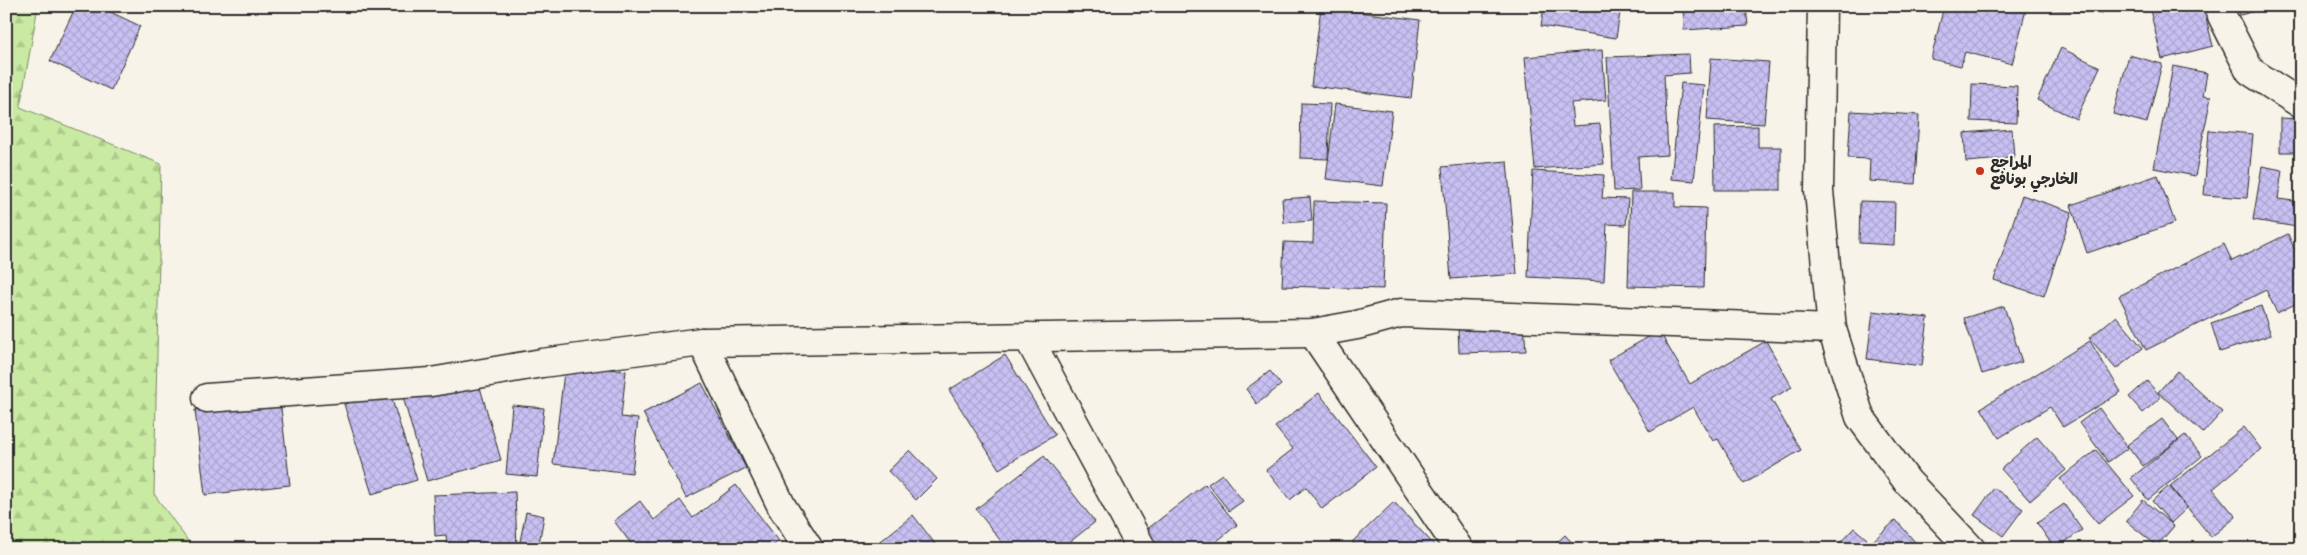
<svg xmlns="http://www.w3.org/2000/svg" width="2307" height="555" font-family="Sriracha,'Playpen Sans Arabic',sans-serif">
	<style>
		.forest { fill: url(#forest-firs); stroke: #7a8a66 }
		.building { fill: url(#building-cross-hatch); stroke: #2b2b2b }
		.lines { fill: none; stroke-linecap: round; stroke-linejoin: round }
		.minor-casing { stroke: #2b2b2b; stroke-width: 31 }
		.minor { stroke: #f7f3e8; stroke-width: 28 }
		.poi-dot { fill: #c8321e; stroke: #f7f3e8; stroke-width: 2 }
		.labels { text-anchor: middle; stroke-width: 4; stroke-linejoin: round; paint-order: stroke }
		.poi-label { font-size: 15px; font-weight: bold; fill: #2b2b2b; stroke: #f7f3e8; text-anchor: start }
	</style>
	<defs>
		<pattern id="forest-firs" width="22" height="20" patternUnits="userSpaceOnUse" patternTransform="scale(1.25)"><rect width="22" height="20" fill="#c9eaa2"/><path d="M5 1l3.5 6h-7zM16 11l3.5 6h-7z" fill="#adc98c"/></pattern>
		<pattern id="building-cross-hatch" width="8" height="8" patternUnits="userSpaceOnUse" patternTransform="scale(1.25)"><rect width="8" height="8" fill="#c8c0f2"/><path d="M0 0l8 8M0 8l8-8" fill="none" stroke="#aca5d0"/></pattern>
	</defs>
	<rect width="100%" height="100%" fill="#f7f3e8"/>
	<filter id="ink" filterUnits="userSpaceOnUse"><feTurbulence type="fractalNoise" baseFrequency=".02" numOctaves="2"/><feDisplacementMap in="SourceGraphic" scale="10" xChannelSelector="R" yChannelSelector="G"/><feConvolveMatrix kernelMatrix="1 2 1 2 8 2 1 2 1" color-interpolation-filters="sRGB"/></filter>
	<g filter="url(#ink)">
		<path class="forest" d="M6,6H38L20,107L161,164L154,494L194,549H6Z"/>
		<g class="building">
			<path d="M76,6H98L140,26L111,90L50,61Z"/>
			<path d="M1544,6H1621L1616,38L1541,26Z"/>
			<path d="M1683,6H1746L1748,26L1684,30Z"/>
			<path d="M1944,6H2027L2012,64L1965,52L1961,66L1931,59Z"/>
			<path d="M2038,6H2102V13L2038,9Z"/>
			<path d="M2149,6H2203L2213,46L2162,59Z"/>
			<path d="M2238,6H2267V8L2240,15Z"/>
			<path d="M1321,7L1420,20L1411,98L1311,86Z"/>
			<path d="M2061,48L2100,67L2076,119L2037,100Z"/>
			<path d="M1602,50L1606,100L1571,103L1573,126L1600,124L1604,164L1535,169L1525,57Z"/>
			<path d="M1689,54L1690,73L1664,75L1668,155L1638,157L1640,190L1614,191L1607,57Z"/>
			<path d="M2129,55L2162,64L2147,123L2113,114Z"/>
			<path d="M1711,58L1769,62L1764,124L1707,120Z"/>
			<path d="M2173,66L2207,73L2203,96L2211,97L2195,176L2154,168Z"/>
			<path d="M1681,83L1704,85L1694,181L1671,179Z"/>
			<path d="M1972,84L2017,86L2016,123L1971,121Z"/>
			<path d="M1301,103L1330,104L1328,159L1300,158Z"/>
			<path d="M1335,104L1392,111L1383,186L1326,179Z"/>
			<path d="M1851,111L1919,115L1915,184L1869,181L1870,159L1848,158Z"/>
			<path d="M2280,118L2301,119V152H2280Z"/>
			<path d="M1758,126V147H1781V190H1715L1714,127Z"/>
			<path d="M2012,129L2014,158L1966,162L1964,133Z"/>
			<path d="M2209,130L2253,134L2247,198L2204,195Z"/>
			<path d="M1507,161L1517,274L1451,279L1442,167Z"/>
			<path d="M2262,166L2282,170L2278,199L2301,202L2297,227L2253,220Z"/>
			<path d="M1533,171L1604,175L1602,198L1628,199L1626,225L1607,224L1604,281L1528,277Z"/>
			<path d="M2158,175L2175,223L2087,253L2071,205Z"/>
			<path d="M1631,192H1675V207L1706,208L1704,288L1628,286Z"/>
			<path d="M2022,195L2072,212L2044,296L1994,280Z"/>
			<path d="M1310,197L1312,221L1284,223L1282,199Z"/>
			<path d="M1314,201L1386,203L1383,289L1282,286L1284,242L1313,243Z"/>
			<path d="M1860,201L1895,202L1894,245L1859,243Z"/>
			<path d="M2288,234L2301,265V301L2277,313L2266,290L2146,350L2119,296L2224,244L2232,261Z"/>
			<path d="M2004,306L2022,362L1982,374L1964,318Z"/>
			<path d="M2261,306L2271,335L2220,352L2211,323Z"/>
			<path d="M1873,311L1928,318L1922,366L1867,359Z"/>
			<path d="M2116,316L2143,348L2116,369L2089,338Z"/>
			<path d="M1524,324L1526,351L1459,353L1458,327Z"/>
			<path d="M1659,331L1690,384L1766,341L1792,387L1771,399L1801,450L1744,484L1718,439L1713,441L1693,407L1650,432L1608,360Z"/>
			<path d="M2090,341L2121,392L2063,427L2050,407L1999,438L1981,408Z"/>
			<path d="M1005,355L1055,435L999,469L949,390Z"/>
			<path d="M565,364L626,371L621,417L638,419L632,473L553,464Z"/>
			<path d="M1270,371L1281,385L1257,404L1246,389Z"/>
			<path d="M2177,371L2222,412L2203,433L2158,392Z"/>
			<path d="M477,377L501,460L427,481L403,397Z"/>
			<path d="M2147,381L2161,397L2143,413L2129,397Z"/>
			<path d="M702,383L746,468L686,498L643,413Z"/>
			<path d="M389,390L417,480L372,494L344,404Z"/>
			<path d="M1319,393L1376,467L1322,509L1306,487L1290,500L1266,470L1293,449L1275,427Z"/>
			<path d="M280,400L290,485L205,495L195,410Z"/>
			<path d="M512,405L544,408L537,477L506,474Z"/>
			<path d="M2099,408L2128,448L2108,462L2079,423Z"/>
			<path d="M2162,419L2178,440L2143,466L2127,445Z"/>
			<path d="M2244,427L2261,449L2213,489L2236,517L2211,537L2170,486Z"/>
			<path d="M2185,435L2202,456L2148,500L2131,478Z"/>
			<path d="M2037,437L2066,470L2030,501L2001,469Z"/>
			<path d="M910,450L937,479L916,500L888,471Z"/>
			<path d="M2096,450L2134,496L2098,524L2060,479Z"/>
			<path d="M1044,456L1095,522L1061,549H1007L976,509Z"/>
			<path d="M1222,474L1243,501L1229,511L1208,484Z"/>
			<path d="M1205,484L1237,525L1207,549H1153L1141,534Z"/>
			<path d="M736,485L779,541L769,549H654L650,543L643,549H635L614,521L640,501L654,520L680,500L693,518Z"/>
			<path d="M2169,486L2187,508L2171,523L2152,501Z"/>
			<path d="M1994,488L2023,509L2003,536L1974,515Z"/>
			<path d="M515,492L517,549H447L446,535L435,536L433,495Z"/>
			<path d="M2143,500L2174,526L2157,546L2126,521Z"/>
			<path d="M1394,502L1438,549H1359L1352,542Z"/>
			<path d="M2064,504L2082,530L2055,549L2037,523Z"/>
			<path d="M526,512L544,516L538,549L519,546Z"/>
			<path d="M913,515L939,549H871Z"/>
			<path d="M1896,520L1921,549H1864Z"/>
			<path d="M1854,528L1867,539L1857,549H1834Z"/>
			<path d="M1565,535L1578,549H1550Z"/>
		</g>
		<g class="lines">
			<g class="minor-casing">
				<g id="minor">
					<path d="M1822,6L1819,191L1832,329L1860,417L1907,481L1971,549"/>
					<path d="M2220,6L2222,16L2250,71L2301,104"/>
					<path d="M1313,333L1459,549"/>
					<path d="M1028,337L1142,549"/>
					<path d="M702,342L782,507L809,549"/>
					<path d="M207,398L431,382L542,363L702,342L1313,333L1357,325L1401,313L1832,329"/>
				</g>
			</g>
			<use href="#minor" class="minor"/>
		</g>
	</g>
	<circle class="poi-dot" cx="1980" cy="171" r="5"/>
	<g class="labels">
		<g class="poi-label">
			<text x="1990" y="167">المراجع<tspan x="1990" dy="17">الخارجي بونافع</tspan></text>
		</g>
	</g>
	<rect width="2307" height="555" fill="none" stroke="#f7f3e8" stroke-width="25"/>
	<rect x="12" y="12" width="2282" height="530" fill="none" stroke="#2b2b2b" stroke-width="2" filter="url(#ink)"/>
</svg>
